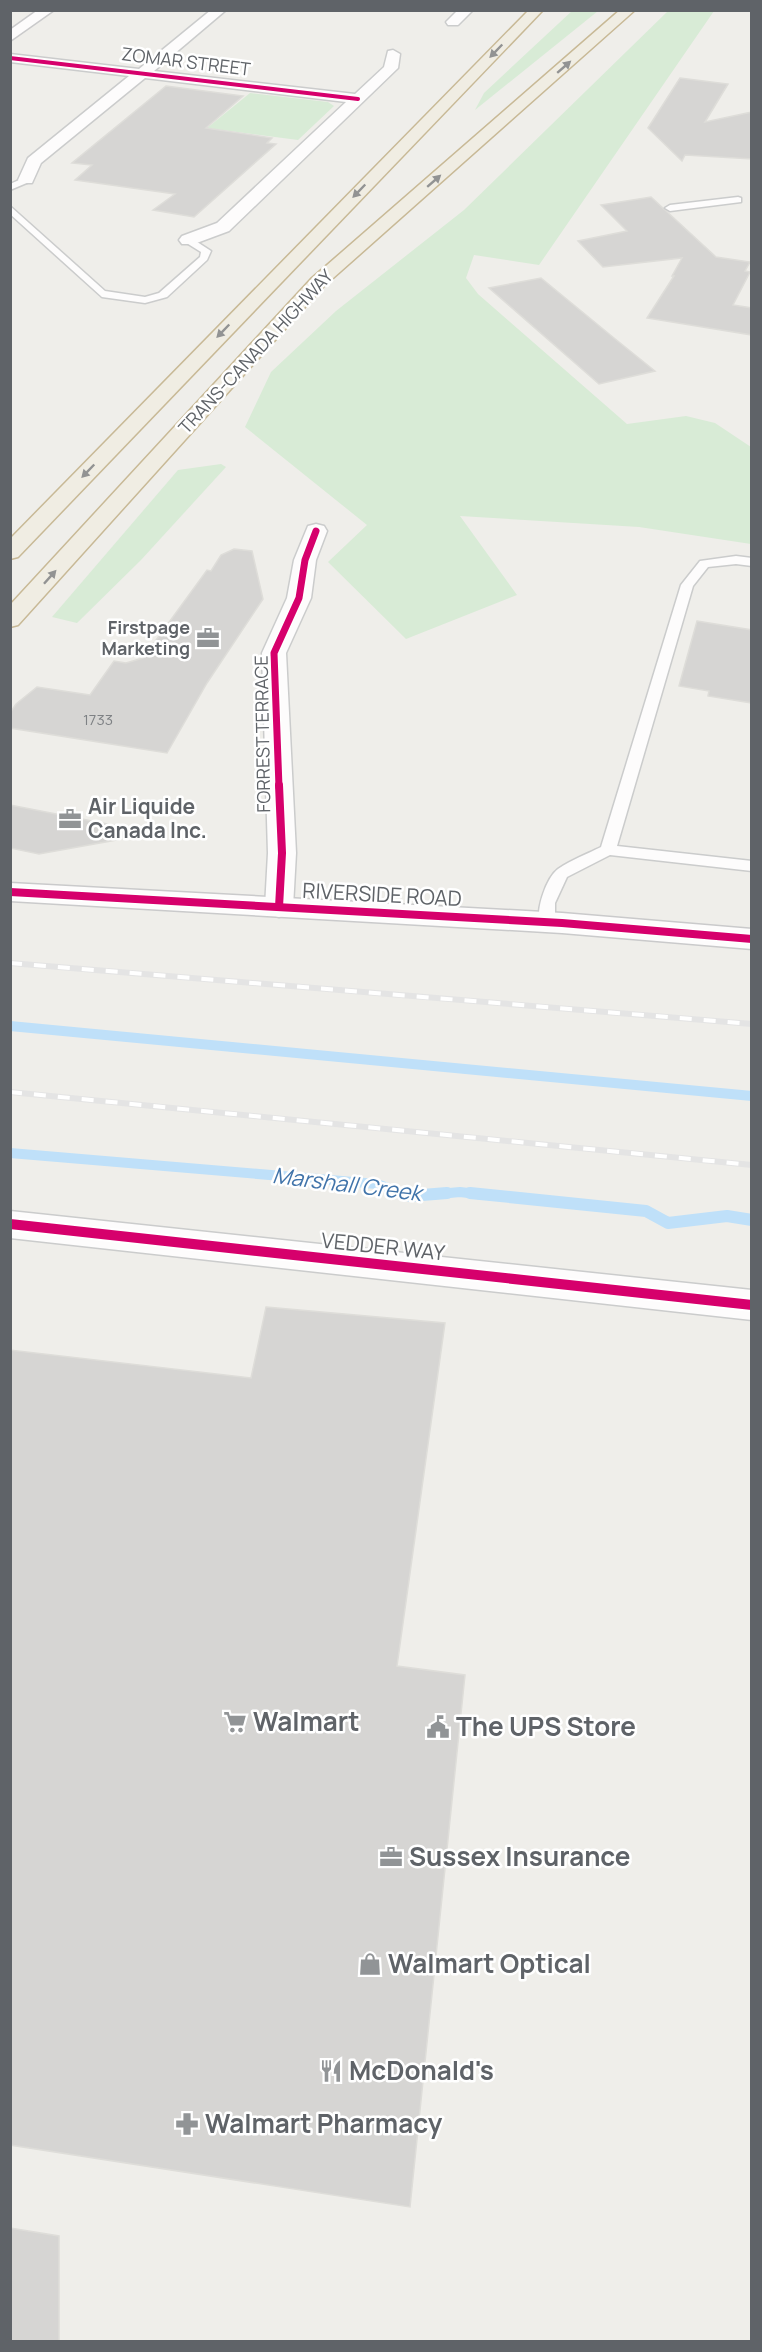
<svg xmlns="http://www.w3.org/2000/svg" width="762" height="2352" font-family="Manrope,sans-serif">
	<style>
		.green { fill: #d8ebd6 }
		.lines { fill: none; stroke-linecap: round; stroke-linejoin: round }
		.stream-far1 { stroke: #bfe0f9; stroke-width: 10 }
		.stream { stroke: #bfe0f9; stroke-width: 12 }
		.building { fill: #d6d5d3; stroke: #deddd9; stroke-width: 1.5 }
		.lane-casing { stroke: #cbcccc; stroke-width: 3 }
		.street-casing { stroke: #cbcccc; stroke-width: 3 }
		.secondary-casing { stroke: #cacacb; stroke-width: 3 }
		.highway-casing { stroke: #c8b996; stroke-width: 3 }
		.lane { fill: #fdfcfc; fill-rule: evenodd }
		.street { fill: #fdfcfc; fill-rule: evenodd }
		.secondary { fill: #fdfcfc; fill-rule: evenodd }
		.highway { fill: #f0ede3; fill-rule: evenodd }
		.rail-casing { stroke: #e4e4e4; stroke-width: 6 }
		.rail { stroke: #fff; stroke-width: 4; stroke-dasharray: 12; stroke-linecap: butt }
		.cycleway-far3-casing { stroke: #fff; stroke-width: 5 }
		.cycleway-far2-casing { stroke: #fff; stroke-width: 10 }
		.cycleway-far1-casing { stroke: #fff; stroke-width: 11 }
		.cycleway-casing { stroke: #fff; stroke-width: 14 }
		.cycleway-far3 { stroke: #d6006c; stroke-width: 4 }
		.cycleway-far2 { stroke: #d6006c; stroke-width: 7 }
		.cycleway-far1 { stroke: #d6006c; stroke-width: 8 }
		.cycleway { stroke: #d6006c; stroke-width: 10 }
		.oneway { fill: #929393 }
		.labels { text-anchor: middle; stroke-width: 5; stroke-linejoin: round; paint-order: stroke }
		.far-number-label { font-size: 15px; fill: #7e8184 }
		.far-street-label { font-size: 18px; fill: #5f6368; stroke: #fff }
		.far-poi-label { font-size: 18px; font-weight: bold; fill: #5f6368; stroke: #fff; text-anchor: end }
		.poi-label { font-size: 21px; font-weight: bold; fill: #5f6368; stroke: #fff; text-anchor: start }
		.street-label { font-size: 21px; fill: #5f6368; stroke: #fff }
		.water-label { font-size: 22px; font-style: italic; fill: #4174aa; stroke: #fff }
		.near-poi-label { font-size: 26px; font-weight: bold; fill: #5f6368; stroke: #fff; text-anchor: start }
	</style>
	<rect width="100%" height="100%" fill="#efeeea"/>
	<g class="green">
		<path d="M573,10L598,11L475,110L484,93Z"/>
		<path d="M668,11H714L539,265L474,255L466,278L478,294L627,424L686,416L715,423L751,447V544L639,527L460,516L517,595L406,639L328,562L367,525L245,427L271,372L336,311L464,210Z"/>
		<path d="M250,93L328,102L334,106L298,140L207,128Z"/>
		<path d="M221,464L226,467L141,560L77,623L52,617L178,470Z"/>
	</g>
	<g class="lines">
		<g class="stream-far1">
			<path d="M10,1026L752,1096"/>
			<path d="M10,1153L377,1184L406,1195"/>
			<path d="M428,1195L460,1192L485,1195"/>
		</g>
		<g class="stream">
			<path d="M402,1193L410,1196L447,1193"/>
			<path d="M470,1193L646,1211L668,1223L727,1216L752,1220"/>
		</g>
	</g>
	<g class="building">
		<path d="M680,78L728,84L705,122L752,112V159L685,155L682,161L648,128Z"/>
		<path d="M166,86L243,96L206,128L272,138L267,143L276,144L194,217L153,210L175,194L75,180L92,165L72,163Z"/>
		<path d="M651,197L716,257L750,262L745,271L750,272L733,305L752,308V335L647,318L674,276H672L682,258L603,267L578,241L627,231L601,205Z"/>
		<path d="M541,278L614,338L655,371L599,384L489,288Z"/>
		<path d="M234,549L252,551L263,599L207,683L167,753L10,728V713L16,704L37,687L90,695L114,661L126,663L143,658L207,570L211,571L221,555Z"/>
		<path d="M697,621L752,630V703L708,696L709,691L679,686Z"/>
		<path d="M10,805L144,831V835L39,854L10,848Z"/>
		<path d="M266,1307L445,1323L397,1666L465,1675L410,2207L10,2145V1350L251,1378Z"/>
		<path d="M10,2228L59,2236V2342H10Z"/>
	</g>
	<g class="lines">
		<g class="lane-casing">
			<g id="lane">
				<path d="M26,177L29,178V182L10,190V184Z"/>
				<path d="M738,197L741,198V202L670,211L665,208L670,205Z"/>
				<path d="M10,206L105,291L145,297L159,293L200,257L201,252L185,242V238H191L211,251L207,260L167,297L145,303L102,297L10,214Z"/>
				<path d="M736,556L752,558V566L736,564L708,567L693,586L617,846L752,861V871L610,855L567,877L555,903V923L553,927H541C534,913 546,878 558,869C571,860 587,854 601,847L681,585L700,561Z"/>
			</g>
		</g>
		<g class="street-casing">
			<g id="street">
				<path d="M211,10H226L154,71L355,94L384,67L388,51L393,50L400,54L398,68L229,231L194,244H182L179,240L182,236L217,223L346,102L145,78L41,163L32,183H20L18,180L28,158L129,76L10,62V54L139,69Z"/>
				<path d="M458,10H473L458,25H448L446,22Z"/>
				<path d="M316,524L324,526L327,531L316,560L311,598L286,653L296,853L293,907L289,914L279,917L269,914L265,907L268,853L262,653L287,598L294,560L308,526Z"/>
				<path d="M10,1211L752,1290V1320L10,1238Z"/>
			</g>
		</g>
		<g class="secondary-casing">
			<g id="secondary">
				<path d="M38,10H54L10,41V30Z"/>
				<path d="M10,883L562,913L752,929V949L562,933L10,901Z"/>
			</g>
		</g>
		<g class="highway-casing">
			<g id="highway">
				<path d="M529,10H543L18,557L10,559V539Z"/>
				<path d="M620,10H635L323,287L18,625L10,627V605L311,279Z"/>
			</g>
		</g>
		<use href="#lane" class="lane"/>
		<use href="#street" class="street"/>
		<use href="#secondary" class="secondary"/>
		<use href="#highway" class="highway"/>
		<g class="rail-casing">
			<g id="rail">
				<path d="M10,963L752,1024"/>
				<path d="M10,1092L752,1165"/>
			</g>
		</g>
		<use href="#rail" class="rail"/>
		<g class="cycleway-far3-casing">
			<path id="cycleway-far3" d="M10,58L358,99"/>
		</g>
		<g class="cycleway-far2-casing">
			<path id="cycleway-far2" d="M279,787L274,653L299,598L305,560L316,531"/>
		</g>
		<g class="cycleway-far1-casing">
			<g id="cycleway-far1">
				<path d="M10,892L562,923L752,939"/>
				<path d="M279,907L282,853L279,785"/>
			</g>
		</g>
		<g class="cycleway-casing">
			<path id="cycleway" d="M10,1224L752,1305"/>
		</g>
		<use href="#cycleway-far3" class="cycleway-far3"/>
		<use href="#cycleway-far2" class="cycleway-far2"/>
		<use href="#cycleway-far1" class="cycleway-far1"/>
		<use href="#cycleway" class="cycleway"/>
	</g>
	<defs><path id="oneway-solid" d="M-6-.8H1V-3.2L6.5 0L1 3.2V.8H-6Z" transform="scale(1.5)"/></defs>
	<g class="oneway">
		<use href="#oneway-solid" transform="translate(496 51) rotate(134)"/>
		<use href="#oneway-solid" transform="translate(564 67) rotate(-41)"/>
		<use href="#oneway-solid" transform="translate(434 181) rotate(-41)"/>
		<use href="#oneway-solid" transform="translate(359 191) rotate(134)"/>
		<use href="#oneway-solid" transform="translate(223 331) rotate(134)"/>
		<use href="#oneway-solid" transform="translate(88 471) rotate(134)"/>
		<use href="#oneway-solid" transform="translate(50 577) rotate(-48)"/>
	</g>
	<defs>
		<g id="office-bare" transform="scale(1.8)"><path d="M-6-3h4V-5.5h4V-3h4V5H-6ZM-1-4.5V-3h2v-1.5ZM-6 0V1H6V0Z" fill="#919496" stroke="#fff" stroke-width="2.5" paint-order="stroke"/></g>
		<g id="supermarket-bare" transform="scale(1.8)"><path d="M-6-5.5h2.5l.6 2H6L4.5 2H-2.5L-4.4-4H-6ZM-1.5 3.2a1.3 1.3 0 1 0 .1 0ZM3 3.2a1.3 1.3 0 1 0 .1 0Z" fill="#919496" stroke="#fff" stroke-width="2.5" paint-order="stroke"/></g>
		<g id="civic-bare" transform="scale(1.8)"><path d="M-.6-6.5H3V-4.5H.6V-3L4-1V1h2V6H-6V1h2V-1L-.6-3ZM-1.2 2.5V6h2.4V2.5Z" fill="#919496" stroke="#fff" stroke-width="2.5" paint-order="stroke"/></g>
		<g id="shop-bare" transform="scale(1.8)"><path d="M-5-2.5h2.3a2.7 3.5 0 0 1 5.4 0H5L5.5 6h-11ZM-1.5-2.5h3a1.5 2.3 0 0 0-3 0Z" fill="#919496" stroke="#fff" stroke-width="2.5" paint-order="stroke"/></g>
		<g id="restaurant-bare" transform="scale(1.8)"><path d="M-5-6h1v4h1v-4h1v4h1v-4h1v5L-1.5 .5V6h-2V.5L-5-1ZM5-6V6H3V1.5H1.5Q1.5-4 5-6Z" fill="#919496" stroke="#fff" stroke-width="2.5" paint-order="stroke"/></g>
		<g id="pharmacy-bare" transform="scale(1.8)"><path d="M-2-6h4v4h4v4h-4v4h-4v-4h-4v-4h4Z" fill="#919496" stroke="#fff" stroke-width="2.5" paint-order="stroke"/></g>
	</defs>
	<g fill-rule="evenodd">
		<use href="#office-bare" x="208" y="638"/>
		<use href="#office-bare" x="70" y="819"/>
		<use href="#supermarket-bare" x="235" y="1722"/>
		<use href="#civic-bare" x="438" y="1727"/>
		<use href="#office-bare" x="391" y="1857"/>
		<use href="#shop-bare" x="370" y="1964"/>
		<use href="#restaurant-bare" x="331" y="2071"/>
		<use href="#pharmacy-bare" x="187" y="2124"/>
	</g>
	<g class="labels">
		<g class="far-number-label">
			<text x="98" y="725">1733</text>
		</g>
		<g class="far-street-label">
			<text transform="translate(186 62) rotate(7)" y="6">ZOMAR STREET</text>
			<text transform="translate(256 352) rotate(-47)" y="6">TRANS-CANADA HIGHWAY</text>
			<text transform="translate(263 734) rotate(-91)" y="6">FORREST TERRACE</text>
		</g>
		<g class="far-poi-label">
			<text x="190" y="634">Firstpage<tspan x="190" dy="21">Marketing</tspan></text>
		</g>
		<g class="poi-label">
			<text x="88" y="814">Air Liquide<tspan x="88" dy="24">Canada Inc.</tspan></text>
		</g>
		<g class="street-label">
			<text transform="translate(382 895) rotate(3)" y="7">RIVERSIDE ROAD</text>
			<text transform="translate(383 1247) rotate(6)" y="7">VEDDER WAY</text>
		</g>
		<g class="water-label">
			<text transform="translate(347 1184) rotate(7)" y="8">Marshall Creek</text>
		</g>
		<g class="near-poi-label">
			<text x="253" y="1731">Walmart</text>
			<text x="456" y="1736">The UPS Store</text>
			<text x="409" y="1866">Sussex Insurance</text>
			<text x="388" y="1973">Walmart Optical</text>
			<text x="349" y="2080">McDonald's</text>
			<text x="205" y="2133">Walmart Pharmacy</text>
		</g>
	</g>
	<rect width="762" height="2352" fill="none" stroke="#5f6368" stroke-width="24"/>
</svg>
